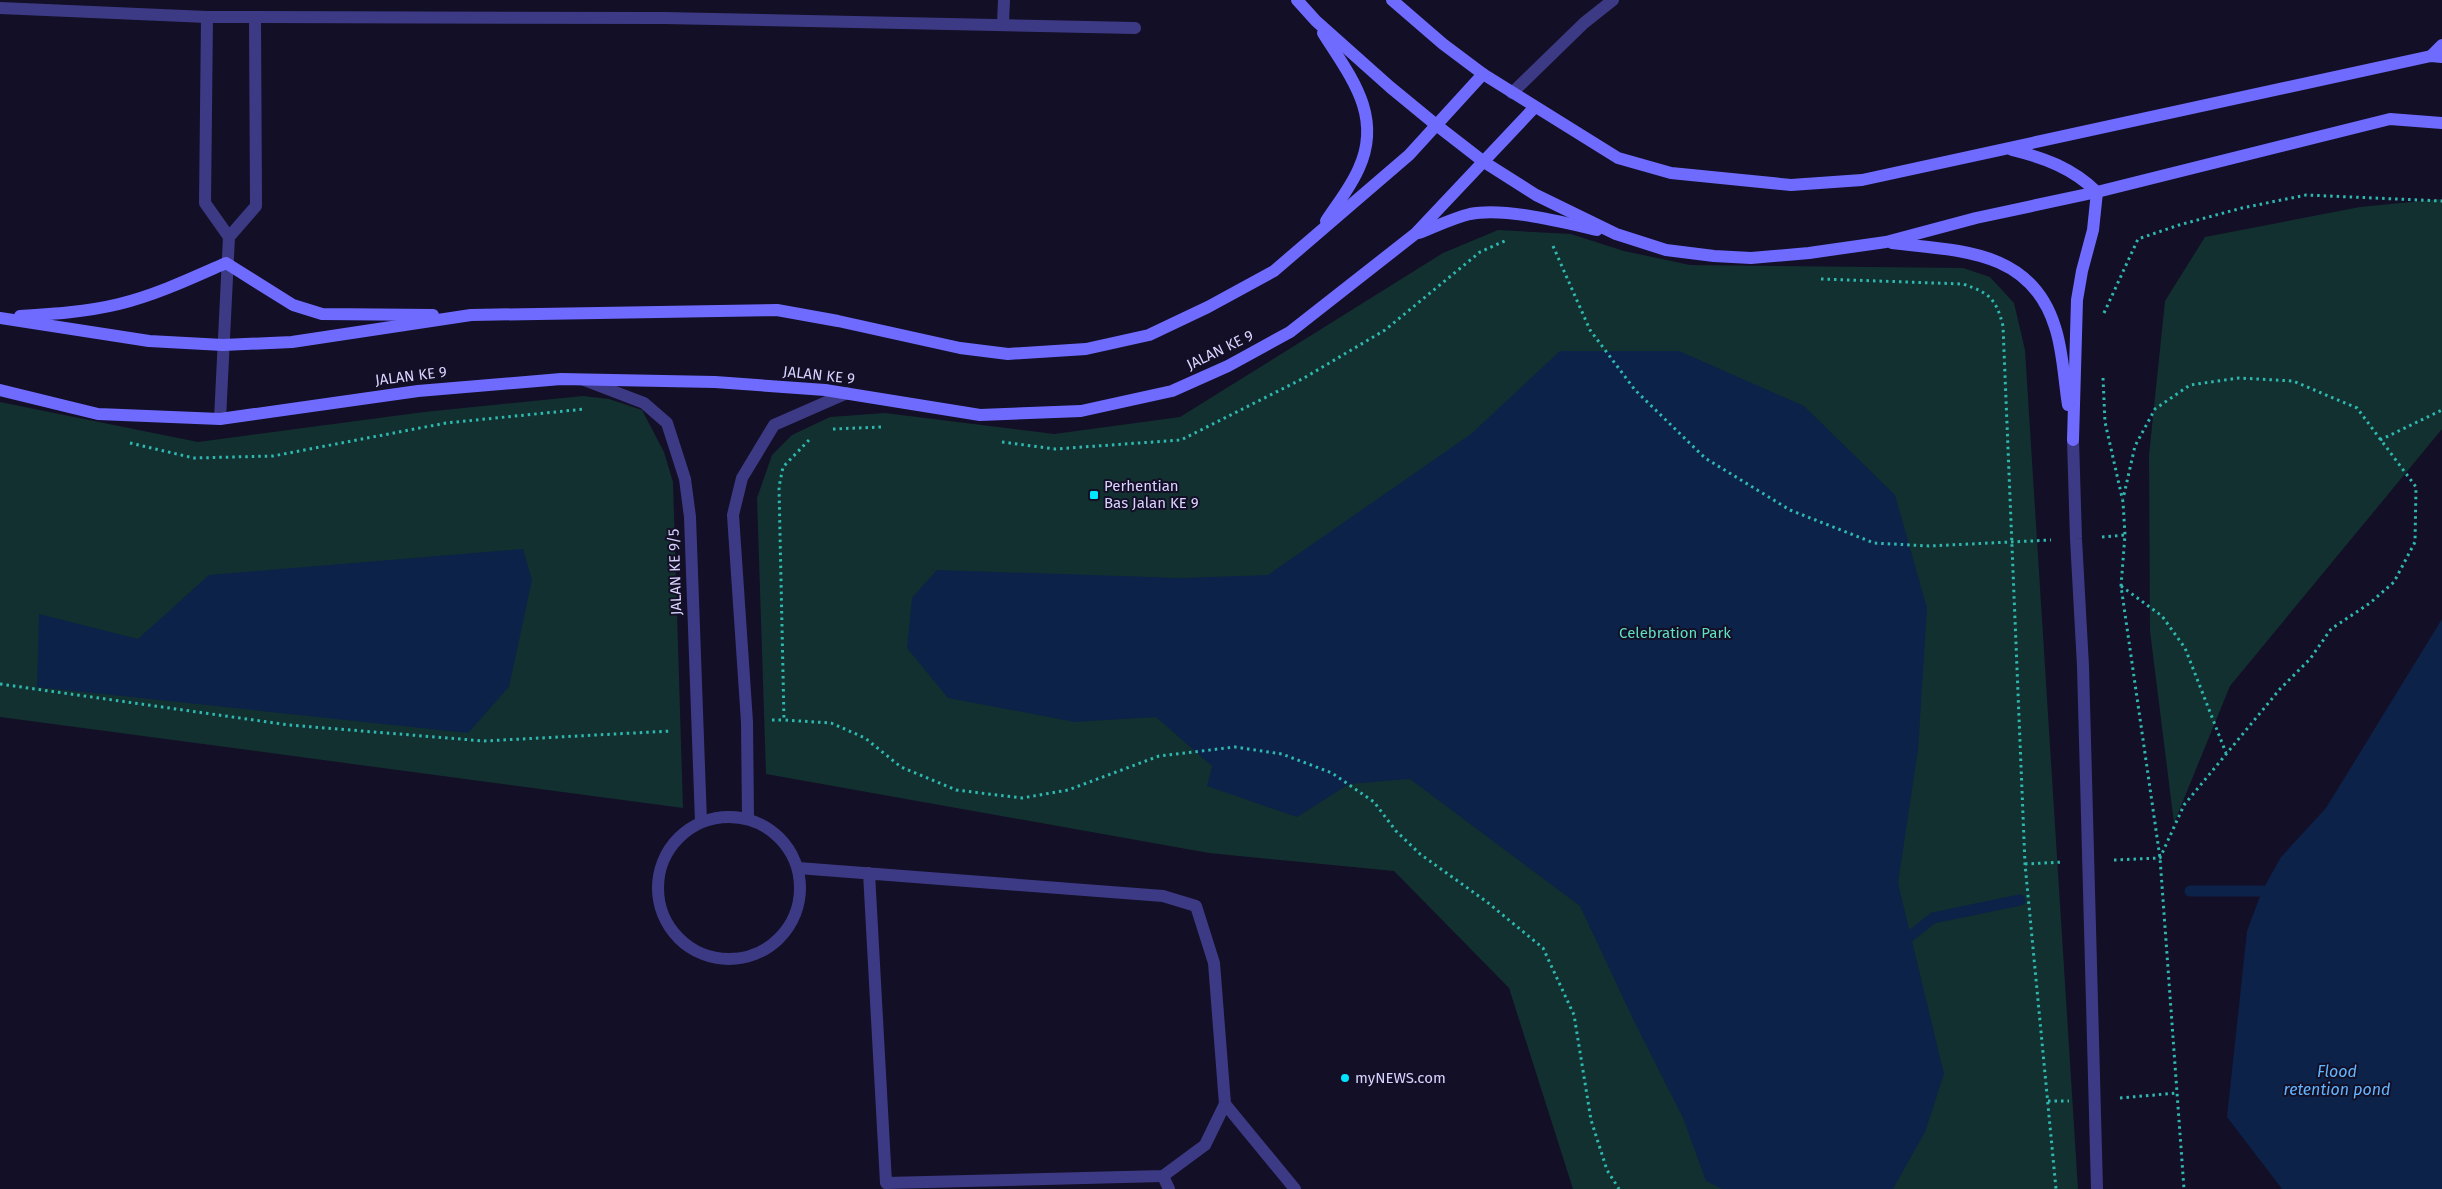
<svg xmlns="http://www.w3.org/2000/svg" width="2442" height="1189" font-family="'Fira Sans',sans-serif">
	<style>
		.green { fill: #12302f }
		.water { fill: #0c2248 }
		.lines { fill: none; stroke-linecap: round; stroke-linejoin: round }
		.stream { stroke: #0c2248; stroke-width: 11 }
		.path { stroke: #2fb8b0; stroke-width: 3; stroke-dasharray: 2.5 4; stroke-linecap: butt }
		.lane { stroke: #3d3a85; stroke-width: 12 }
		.street { stroke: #3d3a85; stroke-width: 12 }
		.secondary { stroke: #6f6bff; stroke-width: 12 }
		.poi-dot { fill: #00e5ff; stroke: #130f26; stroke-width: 2 }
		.labels { text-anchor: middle; stroke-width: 4; stroke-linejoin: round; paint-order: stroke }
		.street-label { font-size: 15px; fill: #d9d4ff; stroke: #130f26 }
		.poi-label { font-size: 15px; fill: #d9d4ff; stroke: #130f26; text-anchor: start }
		.park-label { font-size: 15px; fill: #5fe0c0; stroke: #130f26 }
		.water-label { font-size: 16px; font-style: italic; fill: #62b6ff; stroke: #130f26 }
	</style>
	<rect width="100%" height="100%" fill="#130f26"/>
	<g class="green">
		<path d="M2442,199V429L2230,686L2174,823L2150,631L2149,455L2165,301L2205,237L2360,207Z"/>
		<path d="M1498,230L1571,234L1624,251L1690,265L1963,268L1990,277L2014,303L2025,350L2078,1189H1573L1509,988L1394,871L1209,853L766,774L757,498L772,455L792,435L830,417L885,413L1054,434L1180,417L1443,253Z"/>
		<path d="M583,396L609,399L642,410L664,452L673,482L683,808L0,717V402L198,442L424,412Z"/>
	</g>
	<g class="water">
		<path d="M1560,351H1679L1804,406L1895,495L1927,608L1918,750L1898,883L1944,1074L1925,1132L1893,1189H1722L1706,1181L1683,1118L1632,1017L1580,906L1410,779L1349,784L1297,817L1207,786L1212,766L1156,717L1075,722L948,698L907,648L912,598L937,570L1181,578L1268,575L1471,434Z"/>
		<path d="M523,549L532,580L509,687L468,733L37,687L39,614L138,639L209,575Z"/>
		<path d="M2442,619V1189H2282L2227,1117L2247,931L2262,891L2281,857L2326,808Z"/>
	</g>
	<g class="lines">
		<g class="stream">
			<path d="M2190,891H2262"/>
			<path d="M1899,945L1933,918L2020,900"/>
		</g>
		<g class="path">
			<path d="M1553,246L1590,330L1635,390L1705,458L1790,510L1874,543L1929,546L2051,540"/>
			<path d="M1821,279L1963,284C1989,293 1996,298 2003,326L2025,864L2056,1189"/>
			<path d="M2104,313L2138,239L2179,225L2242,208L2306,195L2442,201"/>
			<path d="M2103,378L2105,422L2123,502L2125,535L2121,586L2160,858L2184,1189"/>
			<path d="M833,429L881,427"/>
			<path d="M809,440L783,467L779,487L784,720L831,723L865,738L901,767L956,790L1022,798L1068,790L1159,756L1235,747L1282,754L1332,773L1374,802L1396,831L1420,854L1487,902L1543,948L1574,1015L1591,1120L1607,1170L1619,1189"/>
			<path d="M2380,440L2442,410"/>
			<path d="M1002,442L1055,449L1181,440L1304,378L1385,330L1480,252L1507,240"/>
			<path d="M130,443L194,458L273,456L446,423L585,409"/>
			<path d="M2102,537L2125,535"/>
			<path d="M2121,586L2162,616L2185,648L2226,753"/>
			<path d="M0,684L289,725L484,741L671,731"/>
			<path d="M772,720H784"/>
			<path d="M2114,860L2160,858L2184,805L2280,689L2310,659L2331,629L2370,603L2394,582L2415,542L2416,487L2357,408L2293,381L2239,378L2190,385L2155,409L2135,446L2123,499"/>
			<path d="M2025,864L2063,862"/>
			<path d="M2120,1098L2177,1093"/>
			<path d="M2048,1101H2069"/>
		</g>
		<g class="lane">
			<path d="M584,380L644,403L667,423L685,479L690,517L701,822"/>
			<circle cx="729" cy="888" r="71"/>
			<path d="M748,818L747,722L733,515L742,478L774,425L847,393"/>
			<path d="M798,868L1163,896L1196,906L1214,963L1225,1104L1205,1145L1163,1176L886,1183L869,873"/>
			<path d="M1225,1104L1295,1189"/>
			<path d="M1163,1176L1169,1189"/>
		</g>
		<g class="street">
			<path d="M0,8L207,17L664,18L1135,28"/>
			<path d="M207,17L205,203L229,237"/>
			<path d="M1003,24L1004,0"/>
			<path d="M1512,93L1584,23L1613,0"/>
			<path d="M220,419L229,237L256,206L255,17"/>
			<path d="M2073,440L2076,539L2083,666L2097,1189"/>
		</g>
		<g class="secondary">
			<path d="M1297,0L1316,21L1390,87L1435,124L1484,162L1536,195L1616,234L1666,250L1714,256L1751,258L1809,253L1886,242L1976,218L2097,192L2390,119L2442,123"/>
			<path d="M1392,0L1443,44L1483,74L1618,158L1671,173L1791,185L1862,180L2431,56L2442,57"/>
			<path d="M1323,33C1350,76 1383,115 1359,168C1351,187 1337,204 1326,221"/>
			<path d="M2431,56L2442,45"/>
			<path d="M2012,150C2045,158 2072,168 2097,192L2093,230L2082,271L2077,300L2073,440"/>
			<path d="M1419,233C1435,227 1453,218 1470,214C1504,207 1562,222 1597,230"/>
			<path d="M1892,243C1958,251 2031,249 2055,327C2063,350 2064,381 2068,405"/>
			<path d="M20,316C53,314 86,312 119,304C156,295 192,278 226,263L293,305L322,314L433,315"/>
			<path d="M0,318L149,341L223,345L292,342L471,315L777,310L838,321L960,348L1008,354L1086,349L1149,335L1208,307L1274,271L1409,155L1483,74"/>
			<path d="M0,390L98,414L220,419L418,391L561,379L715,382L825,390L980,415L1081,411L1172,391L1228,366L1290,332L1415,234L1534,108"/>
		</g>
	</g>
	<g class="poi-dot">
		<rect x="1089" y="490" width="10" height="10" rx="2.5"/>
		<circle cx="1345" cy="1078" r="5"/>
	</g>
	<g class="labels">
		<g class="street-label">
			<text transform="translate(1220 350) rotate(-26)" y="5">JALAN KE 9</text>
			<text transform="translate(819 375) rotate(6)" y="5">JALAN KE 9</text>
			<text transform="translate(411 376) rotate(-7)" y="5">JALAN KE 9</text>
			<text transform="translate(675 572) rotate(-92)" y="5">JALAN KE 9/5</text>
		</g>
		<g class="poi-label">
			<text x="1104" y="491">Perhentian<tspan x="1104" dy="17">Bas Jalan KE 9</tspan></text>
			<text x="1355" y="1083">myNEWS.com</text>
		</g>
		<g class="park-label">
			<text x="1675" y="638">Celebration Park</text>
		</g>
		<g class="water-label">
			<text x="2337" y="1077">Flood<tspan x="2337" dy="18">retention pond</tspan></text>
		</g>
	</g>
</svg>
